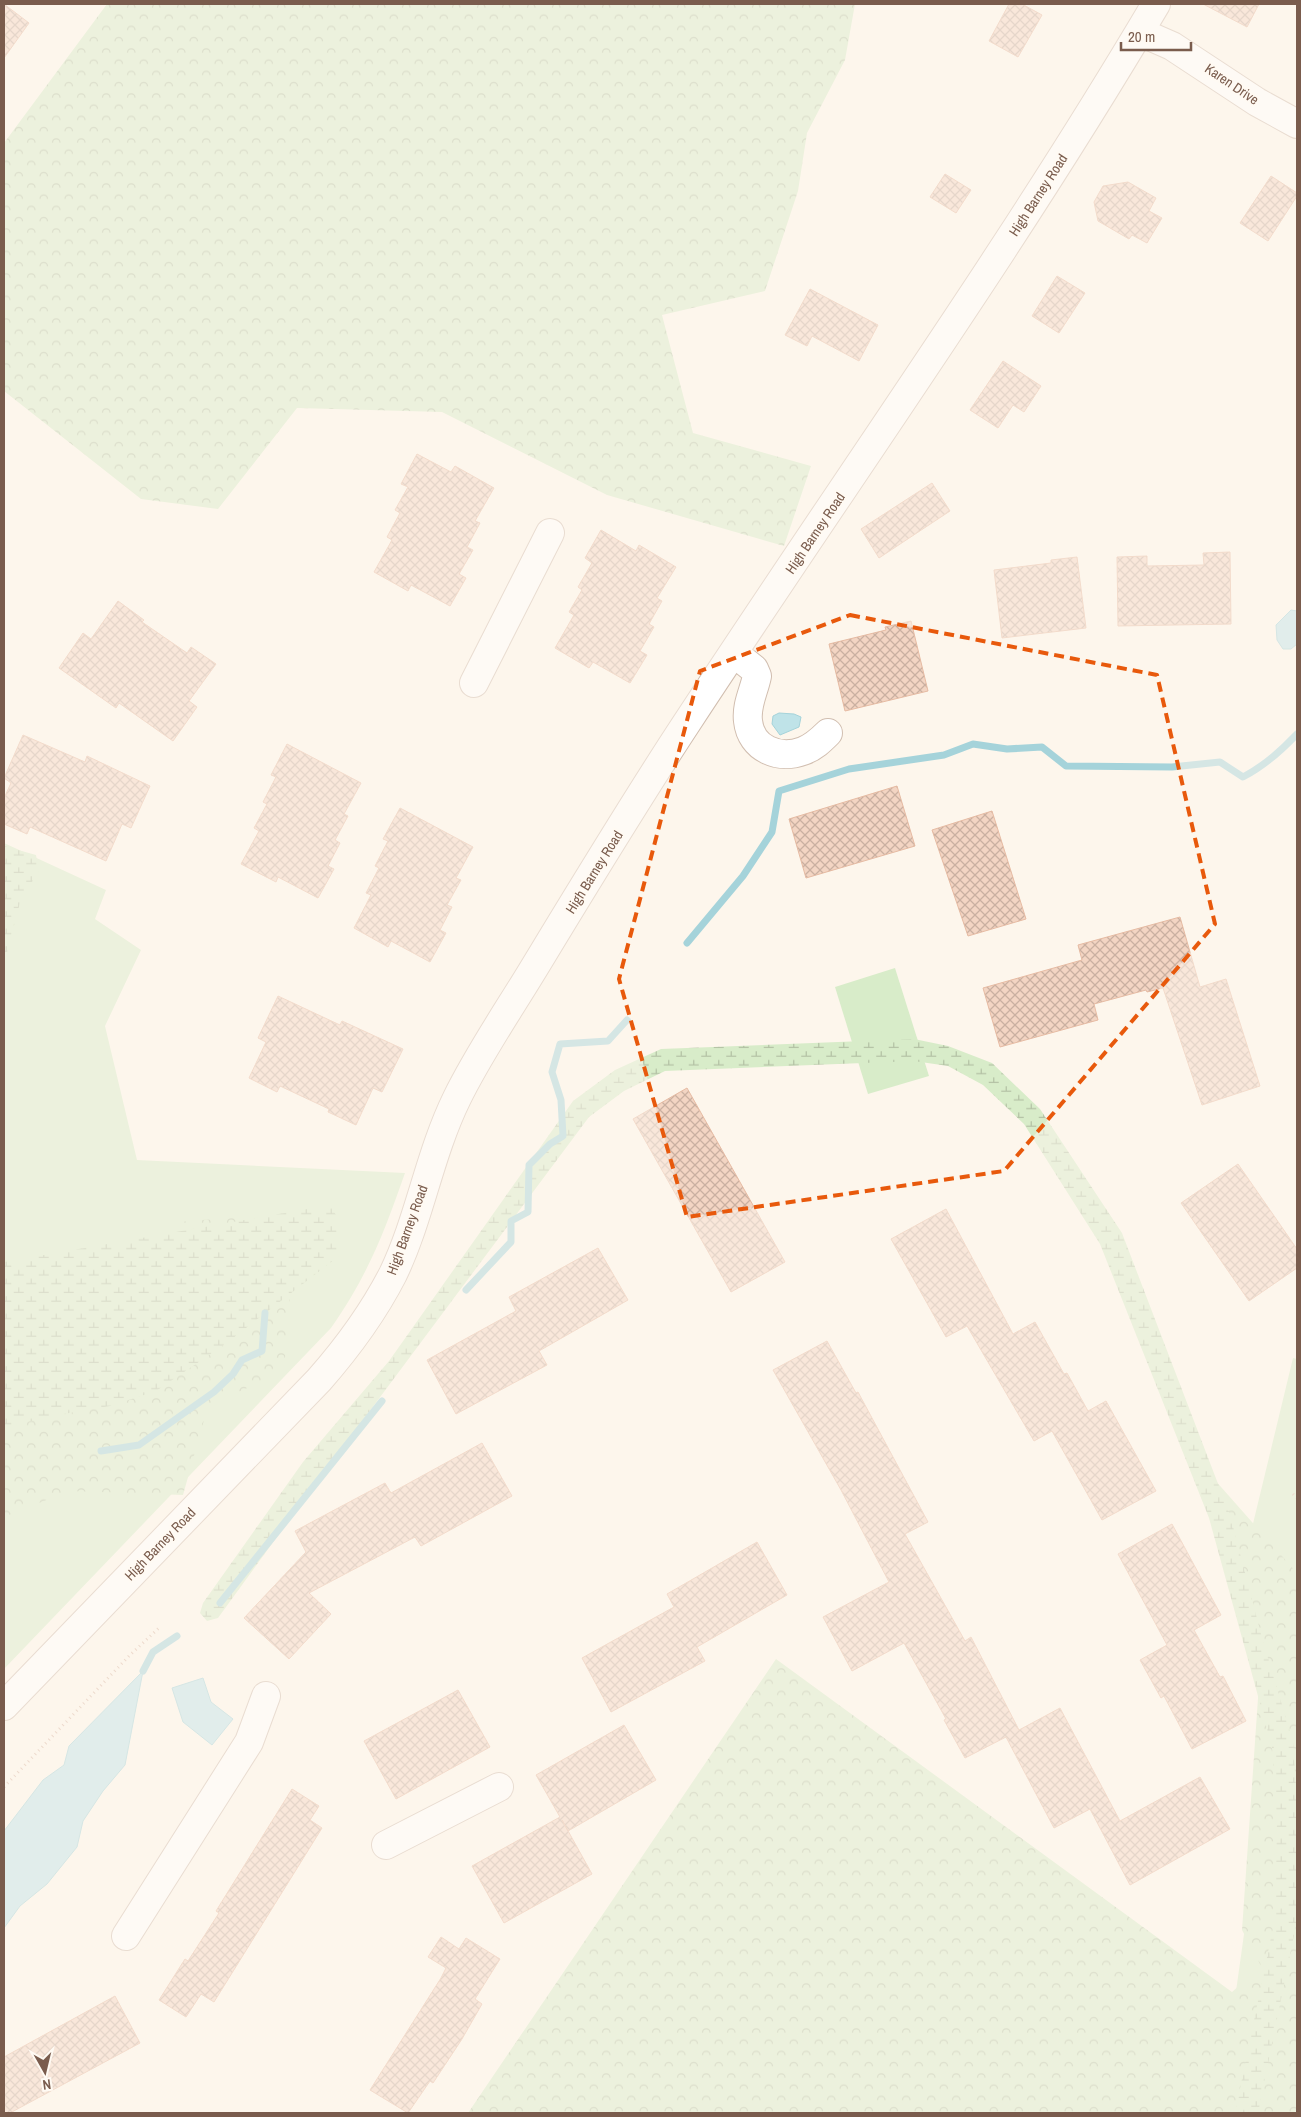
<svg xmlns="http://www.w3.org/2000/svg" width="1301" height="2117" font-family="'Archivo Narrow',sans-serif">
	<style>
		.green { fill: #d8ecc9 }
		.forest { fill: url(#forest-crowns) }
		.wetland { fill: url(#wetland-marsh) }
		.water { fill: #bfe3e8; stroke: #a5d3da }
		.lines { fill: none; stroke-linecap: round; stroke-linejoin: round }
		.stream { stroke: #a5d3da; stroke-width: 7 }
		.building { fill: url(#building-cross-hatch); stroke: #e6bba3 }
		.minor-casing { stroke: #d1beb0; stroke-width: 30 }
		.path { stroke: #d9b8a5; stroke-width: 3; stroke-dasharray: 1 4; stroke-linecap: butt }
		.minor { stroke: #fff; stroke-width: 28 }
		.marked { fill: none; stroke: #e8590c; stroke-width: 4; stroke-dasharray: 10 6; stroke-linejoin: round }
		.labels { text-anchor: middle; stroke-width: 4.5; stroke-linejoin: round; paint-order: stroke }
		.street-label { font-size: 14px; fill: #7a5c4d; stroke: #fffaf3 }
	</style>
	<defs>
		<pattern id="forest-crowns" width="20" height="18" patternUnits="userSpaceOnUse" patternTransform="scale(1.25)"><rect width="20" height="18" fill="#d8ecc9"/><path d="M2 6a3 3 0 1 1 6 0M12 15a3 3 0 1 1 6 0" fill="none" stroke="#b4c2a5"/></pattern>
		<pattern id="wetland-marsh" width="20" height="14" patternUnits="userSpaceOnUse" patternTransform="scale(1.25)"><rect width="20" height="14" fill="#d8ecc9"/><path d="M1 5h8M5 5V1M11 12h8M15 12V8" fill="none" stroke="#b4c2a5"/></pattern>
		<pattern id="building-cross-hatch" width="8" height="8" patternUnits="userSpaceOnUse" patternTransform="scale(1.25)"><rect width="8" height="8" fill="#f3d5c3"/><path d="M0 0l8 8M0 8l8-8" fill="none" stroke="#cab0a1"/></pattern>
	</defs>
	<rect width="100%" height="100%" fill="#fdf6ec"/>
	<g class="green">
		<path d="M4,843L106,890L95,919L141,950L105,1026L137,1160L405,1173C384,1233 368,1275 331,1328L4,1669Z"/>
		<path d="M895,968L929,1076L868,1094L835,987Z"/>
		<path d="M1293,1358L1297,1359V2113H1219L1275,1712L1243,1565Z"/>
	</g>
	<g class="forest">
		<path d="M107,4H855L845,60L807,133L798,191L765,291L662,315L693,433L811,466L784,546L607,495L442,412L297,408L218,509L141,499L4,391V143Z"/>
		<path d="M339,1212L290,1298L284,1371L208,1406L183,1495L69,1491L9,1515L4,1519V1298L142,1278L185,1221Z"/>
		<path d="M1199,1462L1297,1573V2113H468L776,1659L1232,1992L1261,1966L1242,1930L1260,1669Z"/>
	</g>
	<g class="wetland">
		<path d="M4,846L36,855L39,871L21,899L4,964Z"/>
		<path d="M914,1039L948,1046L992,1063L1040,1109L1122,1233L1230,1515L1262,1638L1293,1742L1297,1802V1920L1258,2113H1235L1275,1918L1277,1820L1272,1747L1209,1518L1100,1244L1024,1124L983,1085L948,1066L914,1061L665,1071L624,1091L589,1117L319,1479L218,1618L207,1621L200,1613L203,1603L303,1462L389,1361L573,1101L615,1070L661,1049Z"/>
		<path d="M330,1205L336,1215L339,1256L224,1345L156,1391L110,1406L46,1417L4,1428V1262Z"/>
	</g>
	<g class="water">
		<path d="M1291,610L1297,611V644L1291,649H1283L1277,640L1276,625Z"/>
		<path d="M779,713L794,714L801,717L799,727L780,735L772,724L773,716Z"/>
		<path d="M143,1671L125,1765L103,1791L83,1821L77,1847L47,1884L20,1906L4,1928V1831L43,1780L64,1765L69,1746Z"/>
		<path d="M203,1678L211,1702L233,1719L212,1745L183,1722L172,1688Z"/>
	</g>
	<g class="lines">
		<g class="stream">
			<path d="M687,943L743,876L772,832L779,791L849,769L944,755L973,744L1007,749L1042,747L1066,766L1172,767L1220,762L1243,777C1264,766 1281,751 1297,734"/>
			<path d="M466,1290L511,1242V1221L528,1212L529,1165L550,1144L563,1136L561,1100L552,1072L560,1044L608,1041L627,1020"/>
			<path d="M101,1451L139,1445L214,1392L233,1374L242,1360L262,1351L265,1313"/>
			<path d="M220,1603L382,1401"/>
			<path d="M143,1671L153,1652L177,1636"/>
		</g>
	</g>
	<g class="building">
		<path d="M4,4L29,23L4,58Z"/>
		<path d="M1009,4H1022L1042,15L1018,57L989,41Z"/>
		<path d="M1203,4H1259L1247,27Z"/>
		<path d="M945,174L971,190L956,213L930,197Z"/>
		<path d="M1271,176L1297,193V196L1268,241L1240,223Z"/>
		<path d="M1128,182L1156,198L1149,211L1162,218L1147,243L1132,235L1129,239L1098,221L1094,202L1103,186Z"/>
		<path d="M1057,276L1085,293L1059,333L1032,316Z"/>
		<path d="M810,289L878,325L859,361L812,336L807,346L785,335Z"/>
		<path d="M1003,361L1041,386L1024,412L1013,405L998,428L970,410Z"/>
		<path d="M417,454L451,472L455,466L494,488L475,521L480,523L467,547L473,550L459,574L466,578L450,606L411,585L408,591L374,572L392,540L387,537L400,513L395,510L408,487L401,484Z"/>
		<path d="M932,483L950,511L879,558L861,529Z"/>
		<path d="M601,530L636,551L639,545L676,567L657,598L662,601L649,624L654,627L640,651L647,655L630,683L593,662L589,668L555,648L574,615L569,612L582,590L578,587L592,563L585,558Z"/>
		<path d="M1230,552L1231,624L1118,626L1117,557L1147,556V566L1204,565L1203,553Z"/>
		<path d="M1077,557L1086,628L1002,638L994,570L1051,563V560Z"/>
		<path d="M118,601L144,620L142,622L187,653L191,647L216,664L189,701L197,707L173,741L119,703L116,708L59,668L83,633L91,639Z"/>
		<path d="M911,621L928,691L845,711L829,644L886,630L885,627Z"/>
		<path d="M23,735L85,762L87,756L150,786L131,828L122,824L106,861L30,827L27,834L4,824V798L11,783L4,778Z"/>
		<path d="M287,744L361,783L344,814L348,816L335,840L340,843L328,866L334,869L318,898L278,877L276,882L241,864L259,831L254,828L267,804L263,802L276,777L271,775Z"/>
		<path d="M897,786L915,846L806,878L789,819Z"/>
		<path d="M400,808L473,847L456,878L461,880L447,905L452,907L440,930L446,933L430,962L391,941L388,947L354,928L371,895L366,893L379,868L375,866L388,841L383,839Z"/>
		<path d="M992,811L1026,919L968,936L932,830Z"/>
		<path d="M1180,917L1200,987L1226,979L1260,1086L1202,1105L1163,988L1147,992L1146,990L1094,1004L1098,1020L1000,1047L983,988L1082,960L1078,945Z"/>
		<path d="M278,996L340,1025L342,1021L403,1049L382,1092L373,1088L356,1125L328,1112L329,1109L280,1086L277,1092L249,1078L266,1042L258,1038Z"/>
		<path d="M687,1088L785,1262L731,1292L633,1119Z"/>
		<path d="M1238,1164L1297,1249V1268L1249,1301L1181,1203Z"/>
		<path d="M946,1209L1013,1334L1035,1322L1064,1374L1067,1373L1088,1411L1106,1401L1156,1491L1102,1520L1052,1431L1034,1441L967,1326L946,1337L891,1239Z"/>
		<path d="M598,1248L628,1300L539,1351L547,1365L456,1414L427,1360L516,1311L509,1297Z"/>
		<path d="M827,1341L856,1393L858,1392L928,1522L905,1534L965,1641L971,1637L1019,1730L1060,1708L1120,1821L1200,1777L1230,1829L1130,1885L1090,1809L1054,1828L1006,1737L965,1758L944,1720L946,1719L904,1643L852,1671L823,1617L889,1582L841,1490L773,1370Z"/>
		<path d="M482,1443L512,1496L421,1546L415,1537L309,1593L331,1614L289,1659L244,1618L306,1552L295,1531L385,1483L391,1493Z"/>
		<path d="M1172,1524L1221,1615L1194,1630L1220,1677L1223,1676L1246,1721L1192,1749L1164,1696L1161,1698L1140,1660L1167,1645L1118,1554Z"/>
		<path d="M757,1542L787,1595L697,1647L705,1661L611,1712L582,1658L674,1607L667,1594Z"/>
		<path d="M458,1690L490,1747L396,1799L364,1741Z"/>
		<path d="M624,1725L656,1780L568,1831L562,1820L592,1874L504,1923L472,1866L560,1817L536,1775Z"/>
		<path d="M292,1789L319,1806L310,1820L322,1828L214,2002L201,1994L186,2017L159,2000L185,1959L188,1961L219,1913L216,1911Z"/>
		<path d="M441,1937L459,1949L466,1938L500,1959L475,1999L482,2004L462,2039L433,2083L430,2081L408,2113L370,2090L441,1978L446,1968L428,1957Z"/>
		<path d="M115,1996L140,2043L10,2113H4V2057Z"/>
	</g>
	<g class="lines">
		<g class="minor-casing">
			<g id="minor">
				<path d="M1140,32L1172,46L1257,102L1297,124"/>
				<path d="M734,653L754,669L757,676C754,691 746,705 748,721C751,749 779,760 803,751C814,747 821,740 828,733"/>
				<path d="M474,683L550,533"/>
				<path d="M4,1706L319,1380C348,1347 373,1313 393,1274C420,1218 429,1155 457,1098C478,1055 506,1014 531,973C582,889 632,806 686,724C843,484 1010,251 1156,4"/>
				<path d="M386,1845L499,1787"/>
				<path d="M126,1936L249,1742L266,1696"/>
			</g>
		</g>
		<g class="path">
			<path d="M1293,1494L1297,1498"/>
			<path d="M4,1787L130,1655L160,1627"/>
		</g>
		<use href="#minor" class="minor"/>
	</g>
	<path d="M0 0H1301V2117H0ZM850,615L1157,675L1215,924L1004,1171L687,1217L619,979L700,671Z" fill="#fdf6ec" fill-opacity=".55" fill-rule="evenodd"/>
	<path class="marked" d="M850,615L1157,675L1215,924L1004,1171L687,1217L619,979L700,671Z"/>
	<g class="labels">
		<g class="street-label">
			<text transform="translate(1232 84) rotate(34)" y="5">Karen Drive</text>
			<text transform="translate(1038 195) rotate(-57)" y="5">High Barney Road</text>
			<text transform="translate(815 533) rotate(-56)" y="5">High Barney Road</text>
			<text transform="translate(594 872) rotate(-58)" y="5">High Barney Road</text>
			<text transform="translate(407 1230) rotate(-70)" y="5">High Barney Road</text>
			<text transform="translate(160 1544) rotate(-46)" y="5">High Barney Road</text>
		</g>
	</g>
	<rect width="1301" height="2117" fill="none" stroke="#7a5c4d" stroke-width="10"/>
	<g transform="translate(45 2072) rotate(172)" stroke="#fffaf3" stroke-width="4" paint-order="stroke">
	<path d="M0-4L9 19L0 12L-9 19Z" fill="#7a5c4d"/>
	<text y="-8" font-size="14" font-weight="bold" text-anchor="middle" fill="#7a5c4d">N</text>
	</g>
	<path d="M1121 42v8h70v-8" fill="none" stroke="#7a5c4d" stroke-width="2.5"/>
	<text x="1128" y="42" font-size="15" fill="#7a5c4d" stroke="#fffaf3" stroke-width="4" paint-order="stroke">20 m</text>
</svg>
